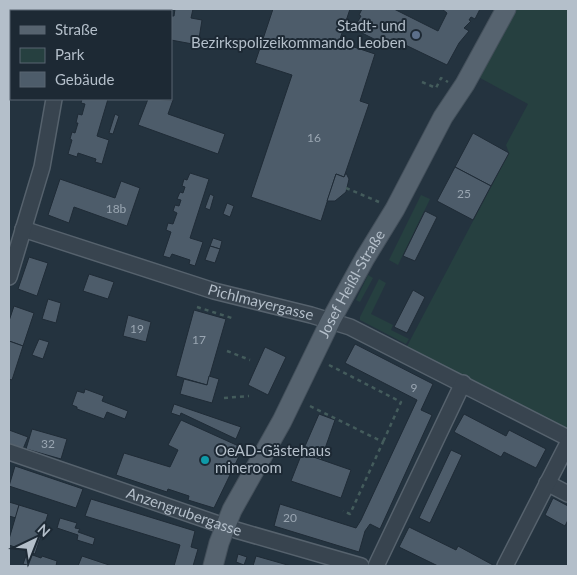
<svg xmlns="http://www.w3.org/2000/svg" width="577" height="575" font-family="Lato,sans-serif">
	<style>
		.green { fill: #264040 }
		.building { fill: #4d5c6a; stroke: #1f2b36 }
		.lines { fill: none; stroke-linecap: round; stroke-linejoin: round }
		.minor-casing { stroke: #56626d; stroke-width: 18 }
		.major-casing { stroke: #44505b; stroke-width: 21 }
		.path { stroke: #445c5c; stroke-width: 2.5; stroke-dasharray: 4 4; stroke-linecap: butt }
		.minor { stroke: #38444f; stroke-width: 15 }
		.major { stroke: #56636f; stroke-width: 19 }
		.service-dot { fill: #5c6f8a; stroke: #1d2934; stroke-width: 2 }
		.culture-dot { fill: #0f9aa8; stroke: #1d2934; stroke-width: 2 }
		.labels { text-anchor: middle; stroke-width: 4; stroke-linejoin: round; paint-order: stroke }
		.number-label { font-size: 12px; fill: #9aa6b2 }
		.poi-label { font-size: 15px; fill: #b4bfca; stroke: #1d2934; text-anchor: end }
		.street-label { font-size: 15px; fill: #b4bfca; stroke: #1d2934 }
	</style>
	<rect width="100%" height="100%" fill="#24333f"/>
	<g class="green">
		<path d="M506,9H568V430L405,350L509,153L506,145L528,104L471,73Z"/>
		<path d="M421,195L430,199L398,265L389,260Z"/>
		<path d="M368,275L373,278L360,302L356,300Z"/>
		<path d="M379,279L386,283L371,314L393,325L391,330L409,339L406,344L360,320V317Z"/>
	</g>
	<g class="building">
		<path d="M175,9H193L191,18L202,20L198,45L171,40V16H174Z"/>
		<path d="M273,9H350L339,42L375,54L360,101L369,104L344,177L336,174L321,221L251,197L292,75L255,63Z"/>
		<path d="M362,9H394L438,31L447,13L442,9H480L475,19L471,17L469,20L471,21L464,28L469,31L459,43L447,65L393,39L388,46L356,30L354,28L361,16L359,15Z"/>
		<path d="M82,99H108L97,136L109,140L102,164L95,162L96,159L78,153L77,157L68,154L72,140L70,139L72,132L75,133L78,123H76L78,114L82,115L85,104L81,103Z"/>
		<path d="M148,99L173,100L168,114L225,134L218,154L138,125Z"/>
		<path d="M115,114L119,116L113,134L109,133Z"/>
		<path d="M473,133L509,153L491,186L455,167Z"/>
		<path d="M455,167L491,186L473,220L437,201Z"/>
		<path d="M190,173L209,179L190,238L203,242L195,266L189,264L190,260L172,254L170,258L163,256L171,232L166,230L168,223L173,224L177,213L173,211L175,205L179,206L181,200L177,199L180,192L183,193L185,187L182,186L184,179L187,180Z"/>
		<path d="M346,173L349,179L346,192L335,201H327L336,174L344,177Z"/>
		<path d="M60,179L115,198L121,181L140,188L127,226L74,207L69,223L48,215Z"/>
		<path d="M210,194L214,196L210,210L205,208Z"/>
		<path d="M227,203L234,206L230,217L223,214Z"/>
		<path d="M425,211L437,217L415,261L403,256Z"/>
		<path d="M213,238L222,241L220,249L210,246Z"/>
		<path d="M210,246L220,249L215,263L205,260Z"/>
		<path d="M29,257L48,263L37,296L18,289Z"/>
		<path d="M89,274L114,282L108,299L83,291Z"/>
		<path d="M413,290L425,297L407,333L394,327Z"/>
		<path d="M48,299L61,303L56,323L42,319Z"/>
		<path d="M14,306L34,313L23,346L9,341V321Z"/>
		<path d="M194,310L226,319L207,385L176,376Z"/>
		<path d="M128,315L151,322L146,342L123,336Z"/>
		<path d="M39,339L49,342L43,359L32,355Z"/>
		<path d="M9,341L23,346L12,380L9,379Z"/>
		<path d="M355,344L433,384L421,410L432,415L380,529L370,524L365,531L359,552L274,526L280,504L356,528L361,520L417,400L345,363Z"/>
		<path d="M265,347L286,357L268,395L248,385Z"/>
		<path d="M209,376L219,379L212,403L180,394L184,379L207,385Z"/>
		<path d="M85,389L104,396L102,401L128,411L125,419L107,412L104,419L77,409V407L72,405L77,391L84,393Z"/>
		<path d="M174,404L241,427L236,439L181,413L180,416L171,413Z"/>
		<path d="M319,414L335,420L321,460L302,453Z"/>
		<path d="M464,414L506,436L509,430L546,449L536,468L504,452L501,457L454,432Z"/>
		<path d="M181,420L243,448L214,508L188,500L189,496L168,489L167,492L116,475L124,453L170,467L178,450L168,445Z"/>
		<path d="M32,429L67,439L61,459L26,449Z"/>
		<path d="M9,430L28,437L23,449L9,444Z"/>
		<path d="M451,450L462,455L430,523L419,518Z"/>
		<path d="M302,453L351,470L341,498L291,481Z"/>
		<path d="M15,466L83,489L76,508L9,486Z"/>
		<path d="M553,498L568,506V520L565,526L545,515Z"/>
		<path d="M91,499L195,531L191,547L198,549L193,566H174L180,545L85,516Z"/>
		<path d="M9,502L19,505L16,518L9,516Z"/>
		<path d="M19,505L48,514L35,554L9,545V539Z"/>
		<path d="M60,518L77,523L75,528L80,529L78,532L95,538L93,545L77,540L78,535L57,528Z"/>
		<path d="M409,527L456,550L458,546L493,565V566H438L399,547Z"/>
		<path d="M27,553L41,558L42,556L57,561L56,566H31L23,564Z"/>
		<path d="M238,554L247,557L244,565L236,562Z"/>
		<path d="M82,556L112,566H78Z"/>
		<path d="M256,556L291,566H253Z"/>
	</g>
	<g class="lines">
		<g class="minor-casing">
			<g id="minor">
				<path d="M65,11V9"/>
				<path id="s1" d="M23,229L214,291L311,315L350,327L568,438"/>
				<path d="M9,277L42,167L54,99"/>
				<path id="s2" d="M9,452L236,530L361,566"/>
				<path d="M547,483L568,494"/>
				<path d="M376,566L463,383"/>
				<path d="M505,566L568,443"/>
			</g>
		</g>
		<g class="major-casing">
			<g id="major">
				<path id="s3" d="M213,566L219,543L232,510L282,421L331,320L365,258L395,209L443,117L465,84L506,9"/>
			</g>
		</g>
		<g class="path">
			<path d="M422,82L436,88L441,78L448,82"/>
			<path d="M346,188L379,202"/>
			<path d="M197,307L235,319"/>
			<path d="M227,351L250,360"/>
			<path d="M329,365L401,402L383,442"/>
			<path d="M224,398L249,396"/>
			<path d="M310,406L383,442L350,514L343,511"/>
		</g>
		<use href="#minor" class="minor"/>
		<use href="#major" class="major"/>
	</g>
	<circle class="service-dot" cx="416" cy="35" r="5"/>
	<circle class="culture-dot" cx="205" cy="460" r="5"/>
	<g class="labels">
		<g class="number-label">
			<text x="314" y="142">16</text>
			<text x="464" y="198">25</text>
			<text x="116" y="213">18b</text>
			<text x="137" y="333">19</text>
			<text x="199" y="344">17</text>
			<text x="414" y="392">9</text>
			<text x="48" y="448">32</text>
			<text x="290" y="522">20</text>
		</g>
		<g class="poi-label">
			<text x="406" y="31">Stadt- und<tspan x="406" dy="17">Bezirkspolizeikommando Leoben</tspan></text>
			<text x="215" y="456" text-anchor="start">OeAD-Gästehaus<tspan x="215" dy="17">mineroom</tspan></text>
		</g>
		<g class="street-label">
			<text dy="5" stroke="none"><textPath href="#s3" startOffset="315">Josef Heißl-Straße</textPath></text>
			<text dy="5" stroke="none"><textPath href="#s1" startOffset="249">Pichlmayergasse</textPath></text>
			<text dy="5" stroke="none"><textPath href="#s2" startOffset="185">Anzengrubergasse</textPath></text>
		</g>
	</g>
	<rect width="577" height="575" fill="none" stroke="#b4bfca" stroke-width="20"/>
	<rect x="10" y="10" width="162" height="90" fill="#1d2934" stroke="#596570"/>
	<rect x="20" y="26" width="25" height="8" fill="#56636f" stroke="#596570"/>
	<text x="55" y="35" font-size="15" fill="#b4bfca">Straße</text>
	<rect x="20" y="48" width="25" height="15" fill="#264040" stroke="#596570"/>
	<text x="55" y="60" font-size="15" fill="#b4bfca">Park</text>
	<rect x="20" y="72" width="25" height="15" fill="#4d5c6a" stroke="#596570"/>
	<text x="55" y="85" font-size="15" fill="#b4bfca">Gebäude</text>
	<g transform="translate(35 540) rotate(43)" stroke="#1d2934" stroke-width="4" paint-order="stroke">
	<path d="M0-4L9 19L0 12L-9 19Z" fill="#b4bfca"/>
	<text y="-8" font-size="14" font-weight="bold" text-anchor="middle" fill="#b4bfca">N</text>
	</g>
</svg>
